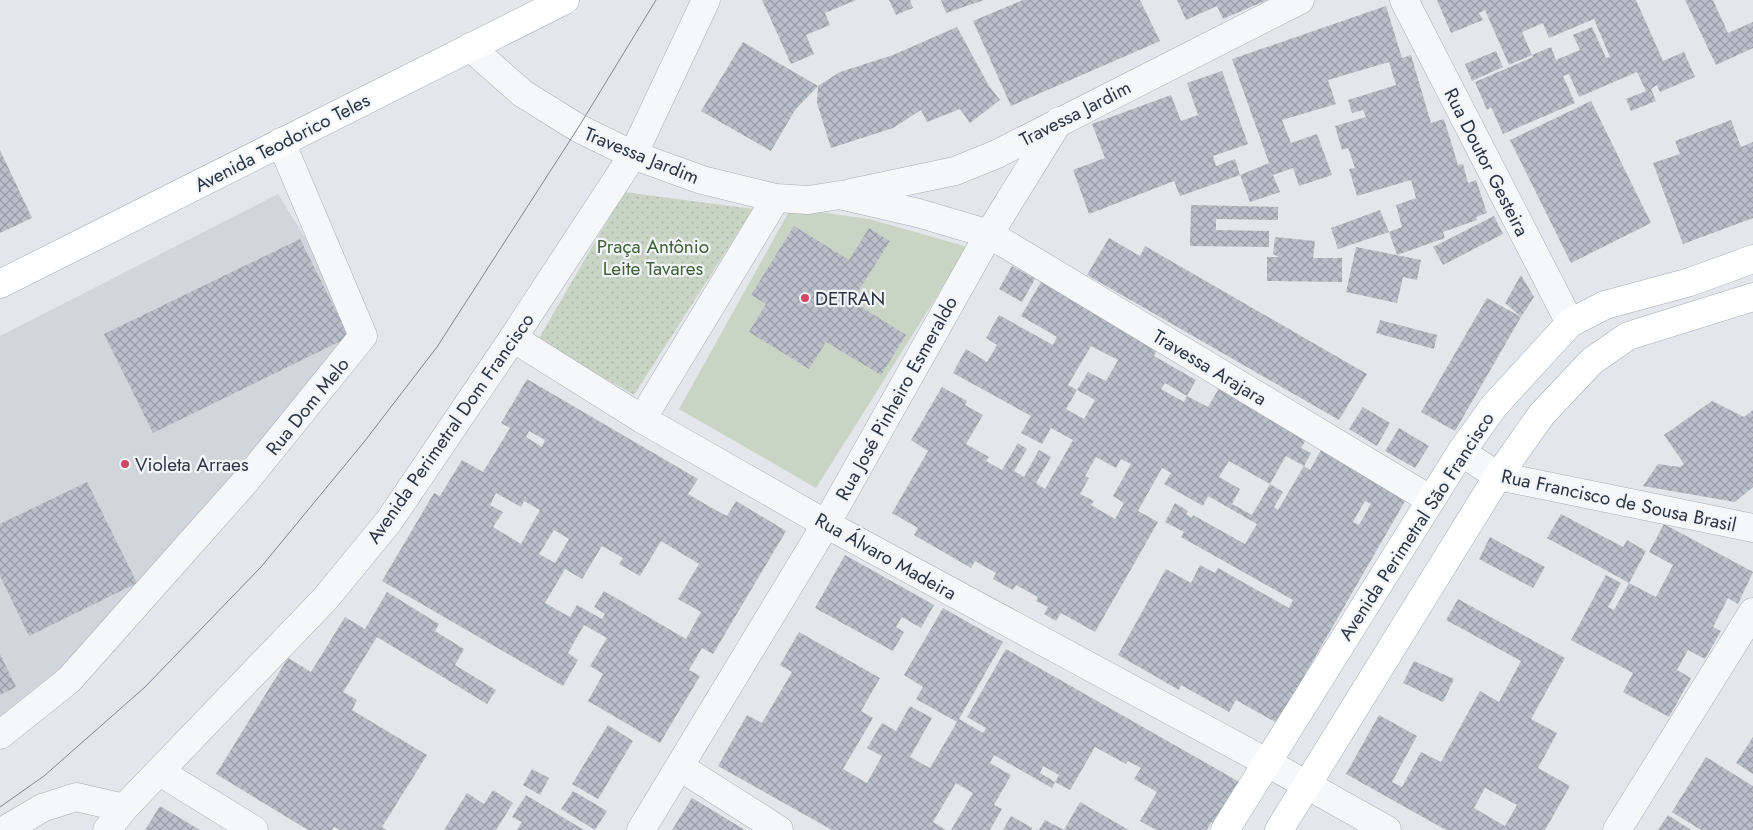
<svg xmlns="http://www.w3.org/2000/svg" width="1753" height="830" font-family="Jost,sans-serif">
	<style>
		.built { fill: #d1d6dd }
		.grass { fill: #c9d5c4 }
		.park { fill: url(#park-dots) }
		.building { fill: url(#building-cross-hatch); fill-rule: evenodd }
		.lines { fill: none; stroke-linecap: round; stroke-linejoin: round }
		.minor-casing { stroke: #a8aeb6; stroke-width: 29 }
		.major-casing { stroke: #a2acb7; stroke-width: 29 }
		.minor { stroke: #f6f7f9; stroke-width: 28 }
		.major { stroke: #fff; stroke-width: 28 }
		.tram { stroke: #7c8795; stroke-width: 1 }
		.poi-dot { fill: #d14766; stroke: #f2f5f8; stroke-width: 2 }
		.labels { text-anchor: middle; stroke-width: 4.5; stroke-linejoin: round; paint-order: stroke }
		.street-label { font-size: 19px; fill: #2a3544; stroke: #f2f5f8 }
		.park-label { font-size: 19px; fill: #426037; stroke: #f2f5f8 }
		.poi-label { font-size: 19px; fill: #2a3544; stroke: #f2f5f8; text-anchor: start }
	</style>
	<defs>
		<pattern id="park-dots" width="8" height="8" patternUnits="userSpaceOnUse" patternTransform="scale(1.25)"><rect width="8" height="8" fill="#c9d5c4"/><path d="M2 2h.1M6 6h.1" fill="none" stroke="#adb7aa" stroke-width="1.8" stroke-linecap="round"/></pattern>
		<pattern id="building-cross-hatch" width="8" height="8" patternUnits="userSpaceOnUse" patternTransform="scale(1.25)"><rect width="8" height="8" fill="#bac0c9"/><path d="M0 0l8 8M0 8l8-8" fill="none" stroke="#979da5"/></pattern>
	</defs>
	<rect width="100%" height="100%" fill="#e3e7eb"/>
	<path class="built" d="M278,194L364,332L140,591L31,701L0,726V336Z"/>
	<path class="grass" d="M791,208L869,219L968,247L816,488L679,409Z"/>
	<path class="park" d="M624,192L753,209L634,395L538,340Z"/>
	<g class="building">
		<path d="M762,0H856L825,13L830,25L806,35L814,54L791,64Z"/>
		<path d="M889,0H910L913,8L896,15Z"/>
		<path d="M941,0H984L946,13Z"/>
		<path d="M1023,0H1140L1160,41L1011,106L973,21Z"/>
		<path d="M1177,0H1267L1223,19L1217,6L1186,20Z"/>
		<path d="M1437,0H1636L1663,61L1684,52L1695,77L1660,92L1657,85L1651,89L1656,101L1631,111L1626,99L1646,91L1637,72L1579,97L1569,74L1563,76L1575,103L1503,134L1491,107L1487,110L1475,82L1533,57L1532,55L1509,65L1485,10L1479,13L1483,20L1451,33ZM1594,19L1610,57L1606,58L1592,27L1573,35L1580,50L1556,60L1551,47L1532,55L1522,32L1543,23L1549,38Z"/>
		<path d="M1685,0H1713L1728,33L1753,22V48L1716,65Z"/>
		<path d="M1386,6L1402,58L1411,55L1431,123L1444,119L1458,165L1463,164L1468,183L1476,180L1487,213L1476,217L1477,220L1443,232L1445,238L1397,255L1389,232L1402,227L1396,205L1416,198L1411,180L1357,196L1349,169L1355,168L1348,148L1342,150L1335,126L1366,117L1363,110L1352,113L1348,100L1396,85L1389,62L1328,80L1336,104L1282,120L1291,143L1317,134L1332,175L1299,186L1293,168L1273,175L1280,192L1250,202L1240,175L1269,163L1232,59Z"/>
		<path d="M957,27L989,86L1000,100L970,123L960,109L927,122L921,110L893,128L831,148L817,103L818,86L795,110L771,151L701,111L743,42L818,86L840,72L893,55Z"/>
		<path d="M1496,51L1503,67L1472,81L1465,64Z"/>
		<path d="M1222,71L1248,144L1213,156L1216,166L1235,159L1240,175L1180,196L1174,181L1089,214L1073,170L1105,158L1092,124L1171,95L1181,121L1198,115L1187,83Z"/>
		<path d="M1591,101L1651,223L1571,263L1510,140Z"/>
		<path d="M1731,120L1741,147L1753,142V218L1683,244L1653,163L1680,154L1675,141Z"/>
		<path d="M0,150L32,218L0,233Z"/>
		<path d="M1191,205L1278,207V220L1216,219V230L1269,231V247L1190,246Z"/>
		<path d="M1380,210L1389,232L1338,249L1331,228Z"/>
		<path d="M1494,216L1503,234L1443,265L1433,247Z"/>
		<path d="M794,226L849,260L869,228L890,241L852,301L906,335L881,375L826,342L809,369L749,332L766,304L751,295Z"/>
		<path d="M1275,237L1315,241L1313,258H1342V282L1267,281V257H1279L1273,254Z"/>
		<path d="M1109,238L1140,256L1145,246L1367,374L1339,420L1087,275Z"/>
		<path d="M300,239L349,337L153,433L104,334Z"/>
		<path d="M1356,247L1421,260L1417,280L1403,277L1397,303L1346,292Z"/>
		<path d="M1012,266L1035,279L1022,302L999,289Z"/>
		<path d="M1521,275L1534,297L1521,317L1505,303Z"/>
		<path d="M1041,282L1158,348L1154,356L1196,380L1187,396L1165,383L1161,389L1184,402L1187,396L1208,407L1219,388L1307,438L1301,448L1311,453L1304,466L1286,456L1270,484L1283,492L1274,507L1278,510L1304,466L1310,470L1322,448L1408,496L1277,723L1236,700L1229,712L1181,685L1179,690L1118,655L1166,569L1191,583L1200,565L1215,573L1218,568L1289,608L1293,600L1181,537L1184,532L1165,522L1175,503L1188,511L1186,514L1192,518L1193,515L1245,544L1257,524L1208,496L1203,506L1164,484L1171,473L1162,468L1138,511L1158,522L1095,632L1061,613L1056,621L1044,614L1048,607L1036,601L1038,597L1016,585L1013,590L993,579L996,573L975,561L971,568L914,535L918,528L892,513L928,451L911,440L942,387L967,401L965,405L983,415L966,444L989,457L986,461L1002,470L1018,443L1027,449L1014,471L1024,477L1039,450L1051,457L1036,483L1045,489L1073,440L1051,428L1042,444L1021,433L1031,416L953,373L966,349L987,362L997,345L986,338L999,315L1053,345L1057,337L1021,316ZM1091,346L1118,360L1106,381L1088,372L1077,390L1068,385ZM1077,390L1095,400L1084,419L1066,409ZM1096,457L1116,468L1121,459L1131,464L1113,496L1124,503L1115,519L1091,505L1094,501L1080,494L1089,478L1085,476ZM1229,461L1270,484L1252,515L1232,504L1240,489L1219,477ZM1365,501L1371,504L1359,525L1353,522Z"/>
		<path d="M1487,298L1521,317L1455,431L1421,412Z"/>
		<path d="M1380,320L1437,335L1434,349L1376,333Z"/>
		<path d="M527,379L698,479L688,494L710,507L727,516L736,501L786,531L713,654L702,648L689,670L700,676L660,743L588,701L603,674L590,666L607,638L584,625L568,653L578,660L563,686L382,581L434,493L440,496L462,460L483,472L510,428L501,423ZM529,431L545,440L542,447L526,437ZM496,493L521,507L524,501L540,510L521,544L493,527L503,512L490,505ZM554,530L569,539L555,563L539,554ZM661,541L699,564L678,599L701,612L686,639L604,591L594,607L605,614L602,619L577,605L570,617L545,603L565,569L582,579L602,546L623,558L619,564L640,576Z"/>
		<path d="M1712,401L1744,417L1753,410V487L1735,502L1643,486L1658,464L1680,467L1684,464L1664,435Z"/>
		<path d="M1363,407L1390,423L1377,446L1349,429Z"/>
		<path d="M1399,428L1429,446L1415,468L1385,451Z"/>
		<path d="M87,482L137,583L29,636L0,576V524Z"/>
		<path d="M1561,514L1623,547L1627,540L1646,551L1629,583L1547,538Z"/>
		<path d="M1664,524L1753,572L1738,604L1728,598L1713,627L1721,631L1705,659L1688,650L1677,670L1691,678L1669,717L1623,692L1633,673L1571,640L1606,575L1621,583L1608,607L1614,610L1629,583L1656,597L1673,565L1649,552Z"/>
		<path d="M1490,537L1545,567L1533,588L1479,559Z"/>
		<path d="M845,555L934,605L921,628L902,617L896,627L904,632L893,651L815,608Z"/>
		<path d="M387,592L439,624L435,631L464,649L455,665L496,690L487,704L377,637L343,692L357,700L352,710L427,755L382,827L387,830H340L334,827L332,830H308L216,774L288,658L311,672L345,617L365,629Z"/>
		<path d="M1458,599L1565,658L1531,719L1557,733L1538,768L1570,786L1545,830H1446L1346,774L1379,715L1417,736L1392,782L1402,787L1421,752L1441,762L1480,691L1499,702L1521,661L1446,620ZM1485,788L1517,805L1505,826L1474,808Z"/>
		<path d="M943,608L1003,642L959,719L983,733L986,728L967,717L1006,649L1243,784L1218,827L1211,822L1207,830H1156L1140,821L1157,792L1134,779L1141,768L1128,761L1126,764L1095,747L1070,790L1055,782L1059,775L1043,766L1040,773L1055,782L1052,788L994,755L990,763L1011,775L994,805L1002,809L990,830H951L973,793L956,783L933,822L946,830H832L718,766L747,715L762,723L792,672L780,665L799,632L880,678L861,711L873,718L843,769L867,783L882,756L867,748L882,723L896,731L910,706L932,718L910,757L930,768L957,722L916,699L923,687L904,675Z"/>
		<path d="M0,654L16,687L0,695Z"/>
		<path d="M1414,661L1454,679L1443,702L1403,683Z"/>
		<path d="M608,725L633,741L598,799L572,784Z"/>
		<path d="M1753,737V774L1736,763Z"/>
		<path d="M1706,757L1753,786V830H1701L1672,812Z"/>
		<path d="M532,769L549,778L540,795L523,785Z"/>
		<path d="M493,790L513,803L496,830H444L467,793L484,804Z"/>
		<path d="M573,791L607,811L595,830L561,809Z"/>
		<path d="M526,795L584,830H517L522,822L512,817Z"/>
		<path d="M692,798L745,830H672Z"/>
		<path d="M1080,802L1129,830H1064Z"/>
		<path d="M160,806L200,830H145Z"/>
		<path d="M1668,815L1691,830H1658Z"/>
		<path d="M1011,816L1032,828L1031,830H1003Z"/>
		<path d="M1045,820L1064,830H1039Z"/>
	</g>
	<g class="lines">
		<g class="minor-casing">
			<g id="minor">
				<path d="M1404,0L1570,323"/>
				<path d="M470,47L522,93L578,128L633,155L702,180L776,198L808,200L840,195L918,213L989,234L1431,500"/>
				<path d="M851,193L955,171L997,154L1300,0"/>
				<path d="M513,338L642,419L826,524L1266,762L1387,830"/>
				<path d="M642,419L776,198"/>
				<path d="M1461,452L1498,476L1753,528"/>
				<path d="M0,735L69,680L244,483L363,336L281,142"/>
				<path d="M680,767L779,830"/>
				<path d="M160,772L254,830"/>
				<path d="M5,830L42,808L76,797L124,808"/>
				<path d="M107,830L124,808L325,599L389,521L513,338L633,155L706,0"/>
				<path d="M641,830L826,524L989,234L1059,121"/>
				<path d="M1617,830L1753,612"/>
			</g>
		</g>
		<g class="major-casing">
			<g id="major">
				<path d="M0,284L565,0"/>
				<path d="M1225,830L1461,452L1494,406L1570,323L1605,305L1690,282L1753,259"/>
				<path d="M1279,830L1498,476L1542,414L1592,361L1628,336L1753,297"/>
			</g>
		</g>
		<use href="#minor" class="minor"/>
		<use href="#major" class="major"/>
		<path class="tram" d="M0,807L44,776L145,687L261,567L364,442L437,347L578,128L656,0"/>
	</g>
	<g class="poi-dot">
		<circle cx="805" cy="298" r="5"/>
		<circle cx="125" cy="464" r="5"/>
	</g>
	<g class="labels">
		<g class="street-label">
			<text transform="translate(1075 113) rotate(-27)" y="7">Travessa Jardim</text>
			<text transform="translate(282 142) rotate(-27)" y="7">Avenida Teodorico Teles</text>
			<text transform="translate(642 155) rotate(22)" y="7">Travessa Jardim</text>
			<text transform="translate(1487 162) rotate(63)" y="7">Rua Doutor Gesteira</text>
			<text transform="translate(1210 367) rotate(31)" y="7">Travessa Arajara</text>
			<text transform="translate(896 398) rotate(-61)" y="7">Rua José Pinheiro Esmeraldo</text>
			<text transform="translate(307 406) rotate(-51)" y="7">Rua Dom Melo</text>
			<text transform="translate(450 428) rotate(-55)" y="7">Avenida Perimetral Dom Francisco</text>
			<text transform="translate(1619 500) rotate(12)" y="7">Rua Francisco de Sousa Brasil</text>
			<text transform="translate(1416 526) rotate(-57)" y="7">Avenida Perimetral São Francisco</text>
			<text transform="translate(886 556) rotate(29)" y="7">Rua Álvaro Madeira</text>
		</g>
		<g class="park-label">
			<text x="653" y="253">Praça Antônio<tspan x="653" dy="22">Leite Tavares</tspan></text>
		</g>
		<g class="poi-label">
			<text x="815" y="305">DETRAN</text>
			<text x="135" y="471">Violeta Arraes</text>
		</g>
	</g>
</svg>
